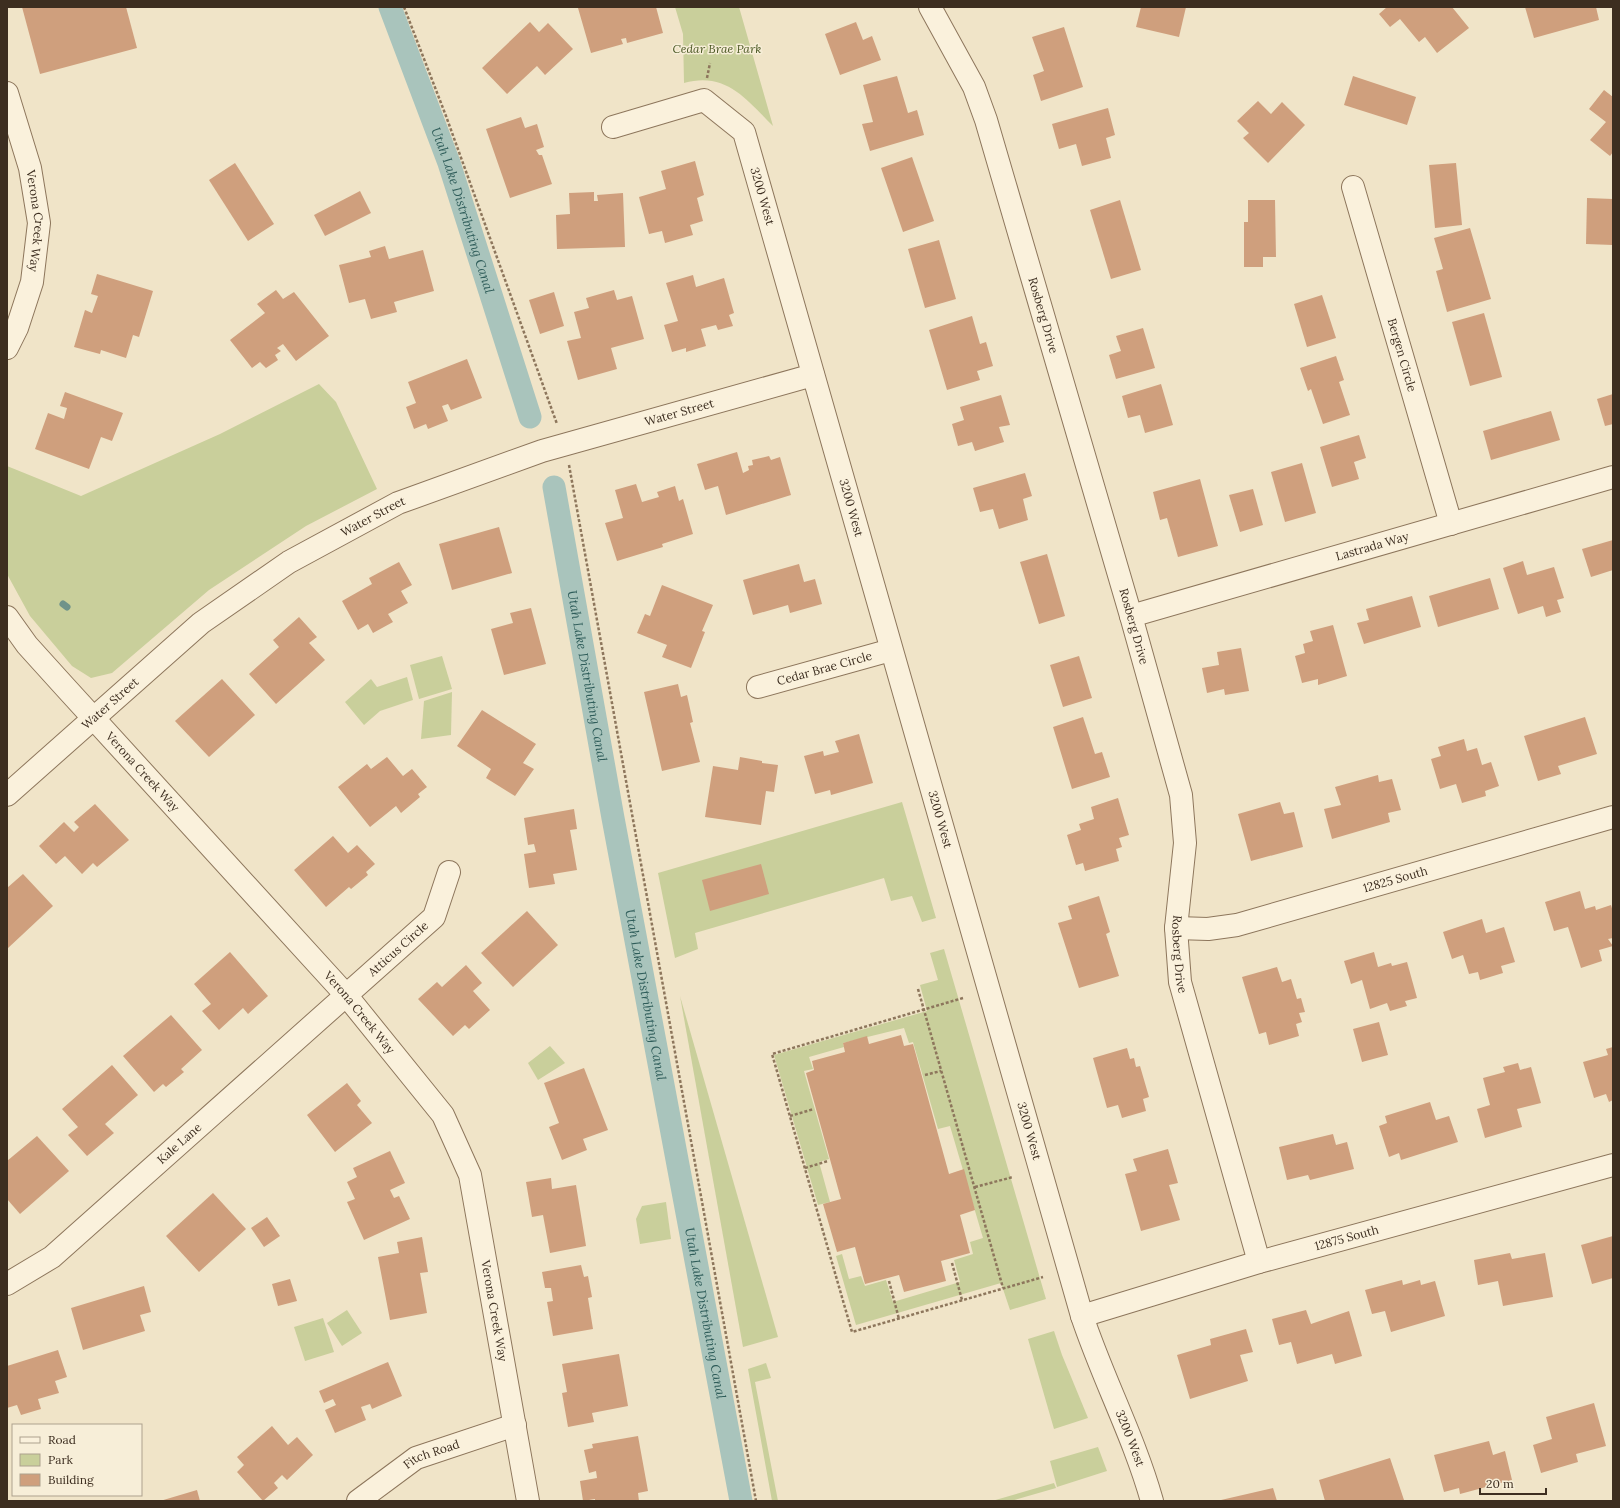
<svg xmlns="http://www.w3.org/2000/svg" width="1620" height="1508" font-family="Lora,serif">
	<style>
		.green { fill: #c9cf9b }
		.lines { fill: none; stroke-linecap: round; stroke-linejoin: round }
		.stream { stroke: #6f938a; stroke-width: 7 }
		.canal { stroke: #a9c4bc; stroke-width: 23 }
		.building { fill: #cf9f7d }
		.street-casing { stroke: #8d765c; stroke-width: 24 }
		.path { stroke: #8d765c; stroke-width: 2.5; stroke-dasharray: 3 2; stroke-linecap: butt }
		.street { stroke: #faf1dc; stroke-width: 22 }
		.labels { text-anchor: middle; stroke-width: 3; stroke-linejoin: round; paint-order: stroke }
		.park-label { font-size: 12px; font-style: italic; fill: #4d5a26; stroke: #f7eed8 }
		.street-label { font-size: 12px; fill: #3d2e20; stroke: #f7eed8 }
		.water-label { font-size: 13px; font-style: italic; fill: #2f5d5a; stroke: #f7eed8 }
	</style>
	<rect width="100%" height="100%" fill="#f0e4c8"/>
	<g class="green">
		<path d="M675,7H739L773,126C747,100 726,71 684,83L683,34Z"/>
		<path d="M319,384L336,402L377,489L306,526L209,590L112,673L91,678L72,666L30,616L7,574V466L81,496L220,434Z"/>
		<path d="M442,656L452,689L419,699L410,665Z"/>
		<path d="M407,677L413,700L380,711L364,725L345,702L371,679L377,687Z"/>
		<path d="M452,692L451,735L421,739L424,701Z"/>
		<path d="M902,802L936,918L922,922L912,896L891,901L884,878L695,933L698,949L675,958L658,873Z"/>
		<path d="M944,949L1046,1299L1010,1310L1001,1283L856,1325L836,1256L842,1254L849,1279L861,1276L865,1286L886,1280L893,1302L960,1282L954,1260L973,1254L970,1242L983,1238L950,1126L938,1129L913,1042L909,1043L904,1028L843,1043L844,1047L809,1057L813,1069L804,1071L829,1159L819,1162L830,1202L818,1205L774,1055L927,1011L920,985L938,980L930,953Z"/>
		<path d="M680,996L778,1337L743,1347Z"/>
		<path d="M550,1046L565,1063L538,1080L528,1063Z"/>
		<path d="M666,1202L671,1239L640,1244L636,1219L642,1206Z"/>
		<path d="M347,1310L362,1333L342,1346L327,1323Z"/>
		<path d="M323,1318L334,1352L305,1361L294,1327Z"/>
		<path d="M1054,1331L1062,1355L1088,1418L1054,1429L1028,1339Z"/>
		<path d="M766,1363L771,1378L755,1382L778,1501H772L748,1369Z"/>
		<path d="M1098,1447L1107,1471L1057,1487L1050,1461Z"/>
		<path d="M1054,1483L1056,1488L1011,1501H992Z"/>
	</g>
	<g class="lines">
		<path class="stream" d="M63,604L67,607"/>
		<g class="canal">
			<path id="s1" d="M390,7L449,163L530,417"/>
			<path id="s2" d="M554,487L613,818L741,1501"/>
		</g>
	</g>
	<g class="building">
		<path d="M22,7H126L137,48L40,74Z"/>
		<path d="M583,7H656L663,33L627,43L626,38L621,39L623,44L591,53L578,8Z"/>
		<path d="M1141,7H1186L1179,37L1136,27Z"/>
		<path d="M1387,7H1452L1469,28L1437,53L1425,37L1419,42L1400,19L1390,27L1379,14Z"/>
		<path d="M1525,7H1596L1599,20L1534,38Z"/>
		<path d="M530,22L539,32L548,23L573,49L545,75L537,66L507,94L482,68Z"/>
		<path d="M856,22L863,40L872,36L881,60L840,75L825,34Z"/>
		<path d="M1064,27L1083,87L1041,101L1033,75L1044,71L1032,37Z"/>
		<path d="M897,76L908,113L917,110L924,135L870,151L862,124L873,122L863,85Z"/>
		<path d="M1353,76L1416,97L1407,125L1344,105Z"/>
		<path d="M1604,90L1613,97V152L1610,156L1590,140L1606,122L1589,109Z"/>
		<path d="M1258,101L1271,114L1282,102L1305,125L1268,163L1243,138L1249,133L1237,121Z"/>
		<path d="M1108,108L1115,135L1106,138L1111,158L1082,166L1076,144L1059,149L1052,124Z"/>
		<path d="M521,117L525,128L537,124L544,147L536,150L539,155H542L552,184L510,198L486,129Z"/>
		<path d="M912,157L934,221L903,232L881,168Z"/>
		<path d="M695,161L704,195L697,198L703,221L690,225L693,235L665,243L662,231L649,234L639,197L666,189L661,171Z"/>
		<path d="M235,163L274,224L248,241L209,180Z"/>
		<path d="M1456,163L1462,225L1435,228L1429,165Z"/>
		<path d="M360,191L371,213L325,236L314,215Z"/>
		<path d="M594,192V201H598L597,195L623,193L625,247L557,249L556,215L570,214L569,193Z"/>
		<path d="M1587,198L1613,199V245L1586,244Z"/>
		<path d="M1120,200L1141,270L1111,279L1090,210Z"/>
		<path d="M1248,200H1275L1276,257H1263V267H1244V222H1248Z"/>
		<path d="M1470,228L1491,299L1447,312L1436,271L1443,269L1434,238Z"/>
		<path d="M939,240L956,299L925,308L908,249Z"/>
		<path d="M385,246L389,259L423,250L434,291L394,302L397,312L371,319L365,299L349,303L339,265L371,257L369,251Z"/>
		<path d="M97,274L153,291L139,337L133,335L126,358L101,350L100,354L74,347L85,310L92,313L98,296L91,294Z"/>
		<path d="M693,275L696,287L724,278L734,313L729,315L733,326L718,330L716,325L701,329L706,346L686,352V348L672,352L664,325L678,321L666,283Z"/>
		<path d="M276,290L283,299L294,292L329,336L296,361L283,344L277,348L281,351L275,355L278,360L266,368L260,362L252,368L230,340L265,313L257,304Z"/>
		<path d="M614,290L617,300L632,296L644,339L611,348L617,369L578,380L567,341L581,338L574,312L589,308L586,298Z"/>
		<path d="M554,292L564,326L540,334L529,300Z"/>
		<path d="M1322,295L1336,338L1307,347L1294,304Z"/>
		<path d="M1484,313L1502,377L1470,386L1452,322Z"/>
		<path d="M972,316L980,344L986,342L993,366L977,371L980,380L947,390L929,330Z"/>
		<path d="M1143,328L1155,368L1116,379L1109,355L1121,351L1116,336Z"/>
		<path d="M1336,356L1344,380L1339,382L1350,415L1323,424L1311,389L1308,391L1300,368Z"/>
		<path d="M467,359L482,398L451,410L448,404L442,406L448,421L428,429L426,424L414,429L406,407L416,403L408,382Z"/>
		<path d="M1161,384L1173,425L1145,433L1140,415L1128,418L1122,396Z"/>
		<path d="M65,392L123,413L112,441L101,437L89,469L35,449L48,413L64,419L67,408L60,406Z"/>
		<path d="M1613,394V424L1605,426L1597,399Z"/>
		<path d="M1001,395L1010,425L999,427L1004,442L975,451L972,442L958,446L952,424L964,420L960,407Z"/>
		<path d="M1551,411L1560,440L1491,460L1483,431Z"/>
		<path d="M1359,435L1366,458L1354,462L1359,479L1332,487L1320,447Z"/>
		<path d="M737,452L743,473L749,470L748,466L753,465L752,460L769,456L771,460L780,457L791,495L726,515L718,486L705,490L697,464Z"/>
		<path d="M1302,463L1316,513L1285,522L1271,472Z"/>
		<path d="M1025,473L1032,496L1023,499L1028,520L999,529L993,509L980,512L973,488Z"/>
		<path d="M1200,479L1218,546L1178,557L1167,518L1160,520L1153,492Z"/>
		<path d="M636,484L642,502L659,497L657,492L675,486L679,501L683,499L693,534L662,544L663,547L617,561L605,523L623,518L615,490Z"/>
		<path d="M1253,489L1263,525L1240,532L1229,495Z"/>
		<path d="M499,527L512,573L452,590L439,544Z"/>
		<path d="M1613,540V570L1591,577L1582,549Z"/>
		<path d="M1047,554L1065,616L1039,624L1020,562Z"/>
		<path d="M1523,561L1527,575L1554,567L1564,598L1557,600L1561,612L1546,617L1543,606L1518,614L1503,568Z"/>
		<path d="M399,562L412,585L401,591L408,603L388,614L393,622L373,633L368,624L358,630L342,601L372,584L369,578Z"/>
		<path d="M799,564L804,582L815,579L822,604L790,613L788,605L753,615L743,580Z"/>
		<path d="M1490,578L1499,609L1438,627L1429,596Z"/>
		<path d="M662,585L713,605L702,631L705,632L691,668L662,657L667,645L637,633L645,614L650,616Z"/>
		<path d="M1412,596L1421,627L1364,644L1357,623L1369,620L1366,609Z"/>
		<path d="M531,608L546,664L504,675L491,629L513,623L510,613Z"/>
		<path d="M299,617L317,637L309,643L325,660L276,704L249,674L279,647L273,640Z"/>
		<path d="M1333,625L1347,676L1318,685V679L1302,683L1295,656L1305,653L1303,644L1313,641L1310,631Z"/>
		<path d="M1241,648L1249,691L1225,695L1224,689L1207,693L1202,668L1219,665L1217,652Z"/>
		<path d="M1079,656L1092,698L1063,707L1050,665Z"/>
		<path d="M222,679L255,715L209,757L175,721Z"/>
		<path d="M678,684L681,697L687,695L693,722L690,723L700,762L662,771L644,692Z"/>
		<path d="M482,710L536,744L523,763L534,769L515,796L486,778L491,769L457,746Z"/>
		<path d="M1083,717L1095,754L1102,752L1110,777L1072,789L1053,727Z"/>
		<path d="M1585,717L1597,754L1558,766L1561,774L1538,781L1524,736Z"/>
		<path d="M859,734L873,783L831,795L830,790L815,794L804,756L823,751L824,756L839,752L835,741Z"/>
		<path d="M1464,739L1467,751L1477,748L1482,765L1491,762L1499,786L1485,791L1486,796L1462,803L1456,784L1440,789L1431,759L1441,756L1438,747Z"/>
		<path d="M387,757L403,776L412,769L427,787L418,794L420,797L401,813L396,806L370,827L338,787L367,764L371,769Z"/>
		<path d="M740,757L762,761V763L778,765L774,792L766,791L761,825L705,817L713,766L738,770Z"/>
		<path d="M1378,775L1379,782L1392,779L1401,810L1388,813L1390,822L1332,839L1324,809L1341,805L1335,787Z"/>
		<path d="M1118,798L1129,835L1119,838L1122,847L1116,849L1119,861L1085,871L1083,863L1076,865L1067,835L1081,830L1079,824L1094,819L1091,807Z"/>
		<path d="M1280,802L1284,814L1294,812L1303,847L1251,861L1238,814Z"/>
		<path d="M95,804L129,840L97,867L93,863L82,874L65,856L56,864L39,846L64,822L74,832L79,827L74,822Z"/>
		<path d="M574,809L577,829L570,830L577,870L553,874L555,884L529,888L524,854L536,852L534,844L528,845L524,818Z"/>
		<path d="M333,836L348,853L357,845L375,864L366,872L368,875L351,889L349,887L326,907L294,870Z"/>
		<path d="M761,864L769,894L710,911L702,880Z"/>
		<path d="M23,874L53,906L7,949V888Z"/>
		<path d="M1580,891L1585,909L1595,906L1596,910L1611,905L1613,912V938L1608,939L1613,946L1599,950L1602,961L1581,968L1568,927L1554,931L1545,902Z"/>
		<path d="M1099,896L1110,932L1106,934L1119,976L1079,988L1058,923L1072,919L1068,906Z"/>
		<path d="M527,911L558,945L513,987L481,953Z"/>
		<path d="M1482,919L1486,933L1504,927L1515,962L1501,966L1503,973L1480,980L1478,972L1469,974L1463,955L1452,959L1443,932Z"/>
		<path d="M230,952L268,996L248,1014L243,1008L219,1030L202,1011L211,1004L194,984Z"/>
		<path d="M1374,952L1378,967L1391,963L1392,966L1407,962L1417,998L1405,1001L1407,1006L1390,1011L1387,1003L1370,1009L1362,980L1351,984L1344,961Z"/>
		<path d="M466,965L482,983L473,991L490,1010L469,1029L465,1025L453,1036L418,999L437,982L442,987Z"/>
		<path d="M1277,967L1282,982L1291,979L1297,999L1301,998L1305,1012L1299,1013L1302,1022L1296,1024L1299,1036L1269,1045L1266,1032L1259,1034L1242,977Z"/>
		<path d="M171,1015L202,1050L181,1069L184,1072L166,1087L163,1084L154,1092L123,1056Z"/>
		<path d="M1379,1022L1388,1055L1362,1062L1353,1029Z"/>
		<path d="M901,1035L904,1046L913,1044L949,1174L964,1169L975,1210L960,1215L970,1253L941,1261L946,1281L904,1292L899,1275L865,1284L855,1247L837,1252L823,1204L841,1199L806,1073L814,1070L812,1061L845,1052L843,1043L867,1036L869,1044Z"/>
		<path d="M1613,1047V1100L1609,1102L1606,1094L1594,1098L1583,1062L1608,1055L1606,1049Z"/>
		<path d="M1127,1048L1130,1059L1134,1058L1136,1067L1140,1066L1149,1097L1143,1099L1146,1111L1122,1118L1118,1105L1107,1108L1093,1058Z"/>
		<path d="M1518,1063L1520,1070L1531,1067L1541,1103L1517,1109L1522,1127L1485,1138L1477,1109L1490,1105L1483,1078L1505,1072L1503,1067Z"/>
		<path d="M112,1065L138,1095L105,1124L114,1133L87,1156L68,1135L78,1127L62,1109Z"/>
		<path d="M584,1068L608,1130L583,1139L587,1150L562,1160L549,1127L559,1123L544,1083Z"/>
		<path d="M347,1083L361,1101L357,1105L372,1123L335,1152L307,1115Z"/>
		<path d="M1430,1102L1436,1120L1449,1116L1458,1142L1401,1160L1399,1153L1389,1157L1379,1126L1387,1123L1385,1116Z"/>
		<path d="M1333,1134L1336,1145L1347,1142L1354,1169L1310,1180L1308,1175L1287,1180L1279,1147Z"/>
		<path d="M37,1136L69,1171L20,1214L7,1199V1161Z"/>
		<path d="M1168,1149L1178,1183L1169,1185L1180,1220L1141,1231L1125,1174L1137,1171L1133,1159Z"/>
		<path d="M390,1151L405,1183L390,1190L394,1198L399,1196L410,1219L364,1240L347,1202L355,1199L347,1182L357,1177L353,1168Z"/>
		<path d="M551,1178L552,1189L576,1185L586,1246L550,1253L543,1215L532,1217L526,1182Z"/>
		<path d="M213,1193L246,1229L199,1272L166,1236Z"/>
		<path d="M267,1217L280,1236L264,1247L251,1228Z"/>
		<path d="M1613,1236V1278L1592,1284L1581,1245Z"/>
		<path d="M422,1237L428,1272L420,1273L427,1313L390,1320L378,1257L399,1253L397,1242Z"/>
		<path d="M1510,1253L1512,1259L1545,1253L1553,1297L1503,1306L1498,1281L1478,1285L1474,1260Z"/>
		<path d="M581,1265L584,1277L588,1276L592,1297L588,1298L593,1329L553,1336L547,1302L553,1301L551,1288H545L542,1272Z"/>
		<path d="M290,1279L297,1301L278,1306L272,1284Z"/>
		<path d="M1402,1280L1403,1285L1420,1280L1421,1285L1435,1281L1445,1316L1391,1332L1385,1311L1372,1314L1365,1290Z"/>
		<path d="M144,1286L151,1312L140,1315L145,1331L83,1350L71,1308Z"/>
		<path d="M1306,1310L1311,1324L1349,1311L1362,1356L1335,1364L1332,1354L1297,1364L1291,1342L1279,1345L1272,1319Z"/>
		<path d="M1246,1329L1253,1352L1240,1355L1248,1381L1190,1399L1177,1355L1211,1345L1210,1339Z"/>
		<path d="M58,1350L67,1377L55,1381L59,1393L38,1399L41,1409L21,1415L17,1405L7,1408V1366Z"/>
		<path d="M619,1354L628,1406L592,1413L594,1422L568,1427L562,1393L567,1392L562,1364Z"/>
		<path d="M388,1362L402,1396L372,1409L370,1404L361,1407L366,1420L335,1433L325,1410L336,1405L333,1399L324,1403L319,1391Z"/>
		<path d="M1594,1403L1606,1446L1576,1454L1578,1462L1541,1473L1533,1445L1552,1439L1546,1417Z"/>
		<path d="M272,1426L288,1445L297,1437L313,1455L287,1480L282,1475L274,1483L278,1488L263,1501L237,1472L244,1465L237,1457Z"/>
		<path d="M638,1436L648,1491L638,1493L639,1501H595V1499L583,1501L580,1481L597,1478L596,1471L589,1473L584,1450L593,1448L592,1444Z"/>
		<path d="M1489,1441L1493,1455L1505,1451L1512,1480L1460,1494L1459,1488L1444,1492L1434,1455Z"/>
		<path d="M1390,1458L1404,1500L1325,1501L1319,1480Z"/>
		<path d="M1273,1488L1277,1501H1221V1500Z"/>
		<path d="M197,1490L200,1501H160Z"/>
	</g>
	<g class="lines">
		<g class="street-casing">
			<g id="street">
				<path id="s3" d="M930,7L974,87L986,120L1131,616L1181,795L1185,843L1176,928L1180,982L1259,1262"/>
				<path id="s4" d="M7,93L30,168L39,223L32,282L17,328L7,348"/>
				<path id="s5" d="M613,127L704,100L744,132L1082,1316C1103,1379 1134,1437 1152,1501"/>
				<path id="s6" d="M1353,187L1451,524"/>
				<path id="s7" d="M1131,616L1613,477"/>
				<path id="s8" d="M7,617L27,645L65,687L346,995L443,1115L470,1175L528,1501"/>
				<path id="s9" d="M758,687L891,650"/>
				<path id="s10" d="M7,795L201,623L289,562L398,503L542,451L813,375"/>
				<path id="s11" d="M1176,928L1208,929L1237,925L1613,817"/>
				<path id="s12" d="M7,1284L52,1257L434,917L449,872"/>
				<path id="s13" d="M1082,1316L1259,1262L1613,1165"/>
				<path id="s14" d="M358,1501L416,1458L515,1425"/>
			</g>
		</g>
		<g class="path">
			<path d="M404,7L446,116L557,424"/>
			<path d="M707,78L710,63"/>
			<path d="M569,465L756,1501"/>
			<path d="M918,989L1003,1288"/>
			<path d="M963,998L772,1054L852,1332L1043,1277"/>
			<path d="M925,1075L941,1071"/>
			<path d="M790,1116L814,1109"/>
			<path d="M805,1168L828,1161"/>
			<path d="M975,1187L1013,1177"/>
			<path d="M952,1263L962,1300"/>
			<path d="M889,1281L899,1319"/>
		</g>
		<use href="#street" class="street"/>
	</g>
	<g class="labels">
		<g class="park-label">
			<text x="717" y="53">Cedar Brae Park</text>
		</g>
		<g class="street-label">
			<text dy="4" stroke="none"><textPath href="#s5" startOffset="213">3200 West</textPath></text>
			<text dy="4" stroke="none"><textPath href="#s4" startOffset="132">Verona Creek Way</textPath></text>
			<text dy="4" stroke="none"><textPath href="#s3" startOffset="330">Rosberg Drive</textPath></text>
			<text dy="4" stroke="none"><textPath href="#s6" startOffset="175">Bergen Circle</textPath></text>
			<text dy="4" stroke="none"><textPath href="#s10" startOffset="786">Water Street</textPath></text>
			<text dy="4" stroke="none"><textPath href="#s5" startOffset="537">3200 West</textPath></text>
			<text dy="4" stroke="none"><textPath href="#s10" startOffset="462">Water Street</textPath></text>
			<text dy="4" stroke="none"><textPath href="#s7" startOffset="251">Lastrada Way</textPath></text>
			<text dy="4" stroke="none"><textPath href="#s3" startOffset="654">Rosberg Drive</textPath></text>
			<text dy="4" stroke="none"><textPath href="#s9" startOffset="69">Cedar Brae Circle</textPath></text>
			<text dy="4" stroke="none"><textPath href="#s10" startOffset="138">Water Street</textPath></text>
			<text dy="4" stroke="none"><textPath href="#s8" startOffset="206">Verona Creek Way</textPath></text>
			<text dy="4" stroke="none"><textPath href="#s5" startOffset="861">3200 West</textPath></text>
			<text dy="4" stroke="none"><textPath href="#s11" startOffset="226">12825 South</textPath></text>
			<text dy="4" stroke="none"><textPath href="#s12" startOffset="516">Atticus Circle</textPath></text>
			<text dy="4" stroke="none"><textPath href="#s3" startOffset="989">Rosberg Drive</textPath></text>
			<text dy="4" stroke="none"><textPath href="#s8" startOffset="530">Verona Creek Way</textPath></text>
			<text dy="4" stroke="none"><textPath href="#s5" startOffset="1185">3200 West</textPath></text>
			<text dy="4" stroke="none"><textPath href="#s12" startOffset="223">Kale Lane</textPath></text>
			<text dy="4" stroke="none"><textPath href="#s13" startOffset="276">12875 South</textPath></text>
			<text dy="4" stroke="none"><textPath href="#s8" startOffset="866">Verona Creek Way</textPath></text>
			<text dy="4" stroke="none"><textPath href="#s5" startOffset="1509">3200 West</textPath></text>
			<text dy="4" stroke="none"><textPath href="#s14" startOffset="88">Fitch Road</textPath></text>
		</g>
		<g class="water-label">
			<text dy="5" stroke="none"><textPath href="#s1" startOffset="216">Utah Lake Distributing Canal</textPath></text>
			<text dy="5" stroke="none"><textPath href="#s2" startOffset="192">Utah Lake Distributing Canal</textPath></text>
			<text dy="5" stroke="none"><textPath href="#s2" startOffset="516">Utah Lake Distributing Canal</textPath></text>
			<text dy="5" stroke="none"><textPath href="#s2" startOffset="840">Utah Lake Distributing Canal</textPath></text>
		</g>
	</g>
	<rect width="1620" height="1508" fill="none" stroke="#3d2e20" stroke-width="16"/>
	<rect x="12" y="1424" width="130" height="72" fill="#f7eed8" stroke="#ada18e"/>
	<rect x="20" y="1437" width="20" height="6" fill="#faf1dc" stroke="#ada18e"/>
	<text x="48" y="1444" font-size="12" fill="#3d2e20">Road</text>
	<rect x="20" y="1454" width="20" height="12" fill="#c9cf9b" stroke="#ada18e"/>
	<text x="48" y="1464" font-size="12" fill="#3d2e20">Park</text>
	<rect x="20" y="1474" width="20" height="12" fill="#cf9f7d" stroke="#ada18e"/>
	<text x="48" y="1484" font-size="12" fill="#3d2e20">Building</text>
	<path d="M1480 1488v6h66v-6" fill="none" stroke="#3d2e20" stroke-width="2"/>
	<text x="1486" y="1488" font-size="12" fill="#3d2e20" stroke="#f7eed8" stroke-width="3" paint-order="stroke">20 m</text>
</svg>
